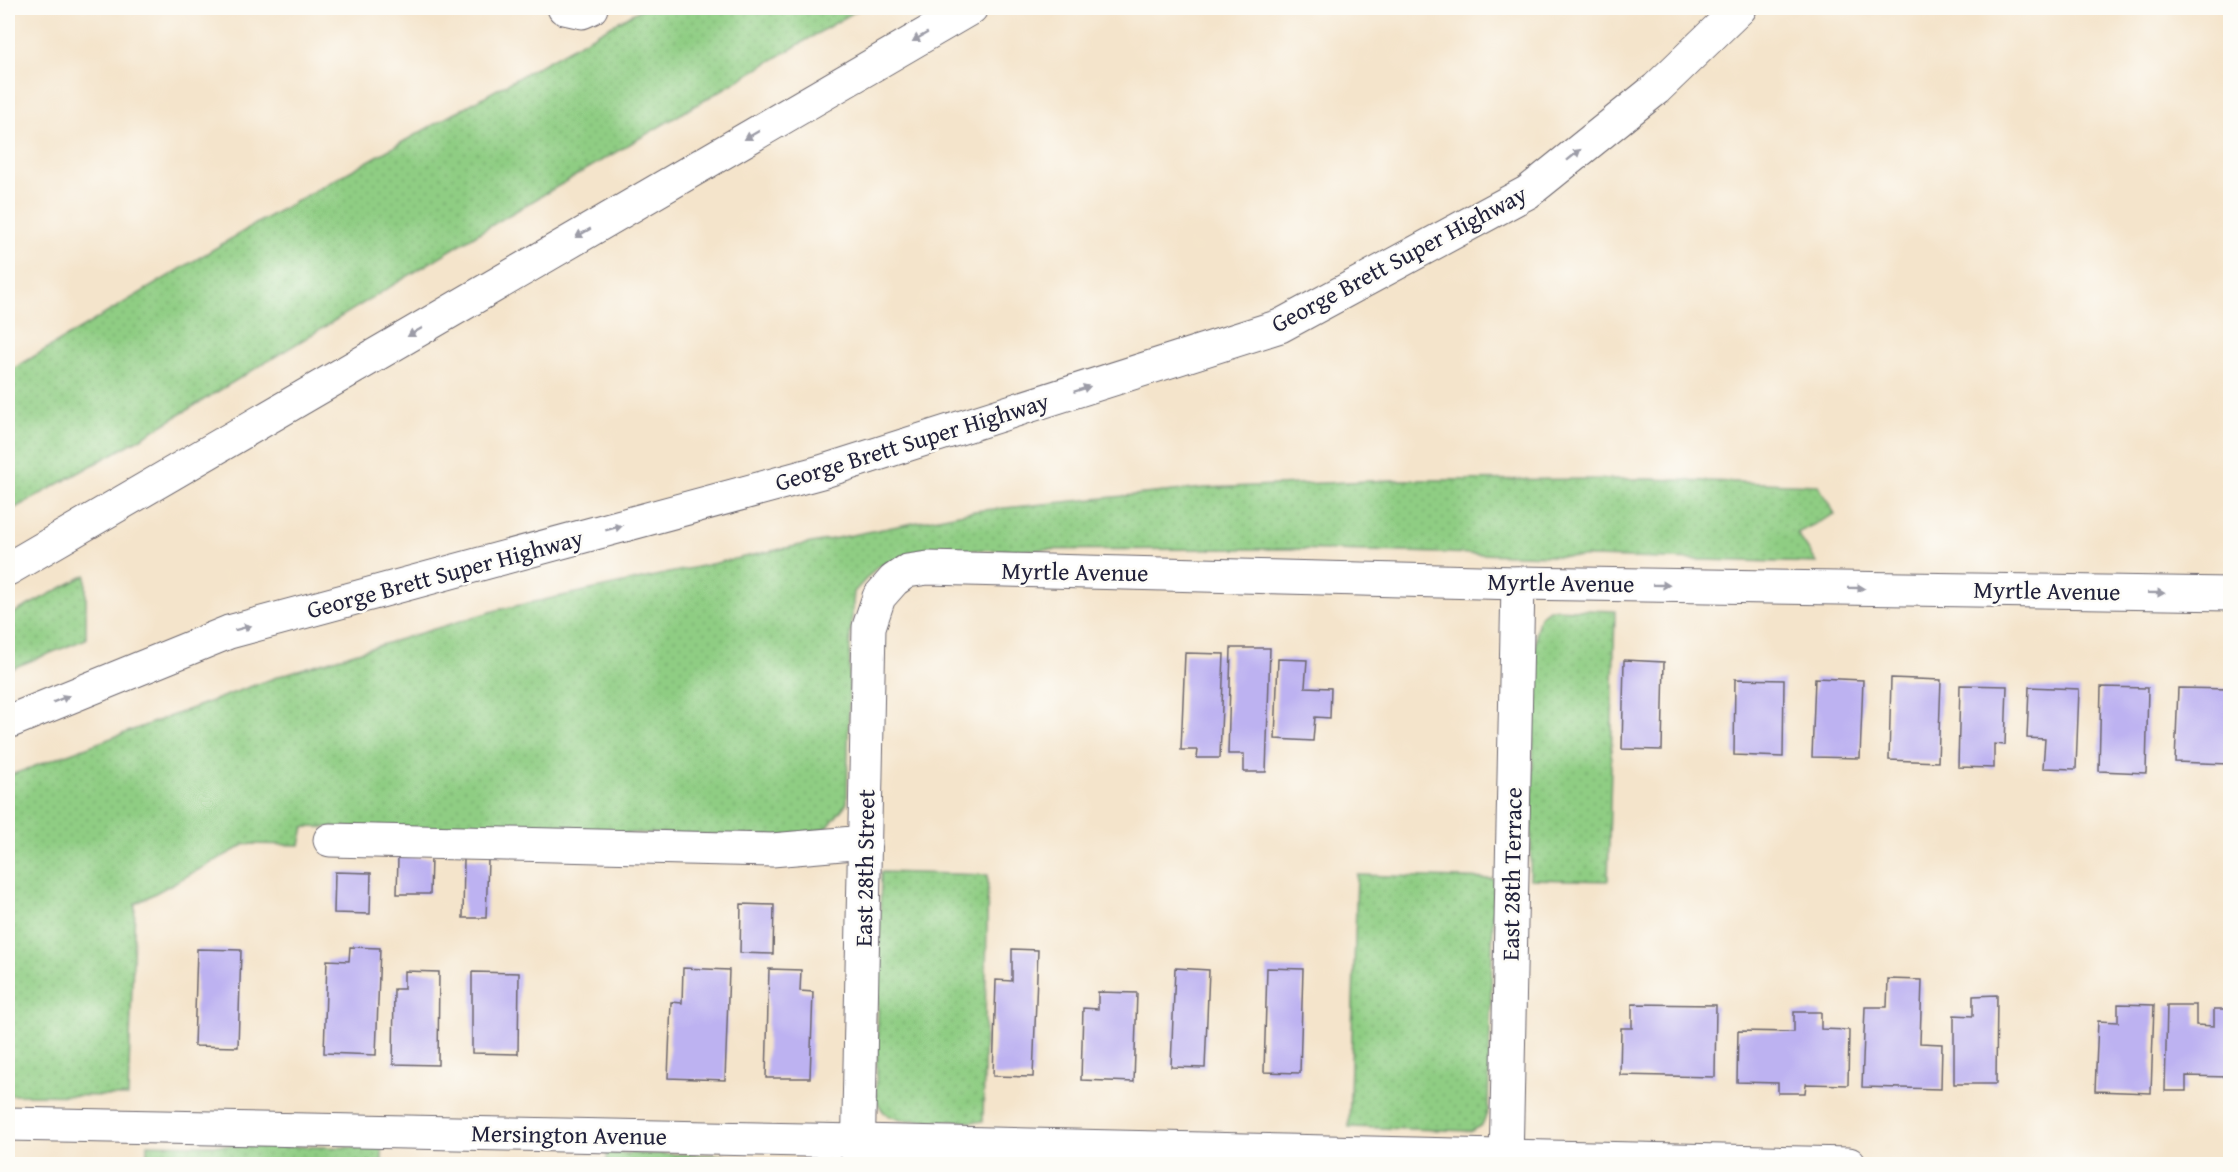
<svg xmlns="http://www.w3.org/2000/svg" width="2238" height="1172" font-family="'Gentium Book Plus',serif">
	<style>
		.grass { fill: url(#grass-dots); stroke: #58785f; stroke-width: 1.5 }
		.building { fill: #bdb2f1 }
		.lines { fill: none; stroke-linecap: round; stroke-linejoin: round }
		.minor-casing { stroke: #6c666d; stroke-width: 35 }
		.highway-casing { stroke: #6c666d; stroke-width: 35 }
		.minor { stroke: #fff; stroke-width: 33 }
		.highway { stroke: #fff; stroke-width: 33 }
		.oneway { fill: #9c9ca7 }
		.labels { text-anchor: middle; stroke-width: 5; stroke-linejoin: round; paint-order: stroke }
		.street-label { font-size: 24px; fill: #22223b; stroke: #fdfcf7 }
	</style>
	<defs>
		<pattern id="grass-dots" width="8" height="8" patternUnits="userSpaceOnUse" patternTransform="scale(1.5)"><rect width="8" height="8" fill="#8fcd83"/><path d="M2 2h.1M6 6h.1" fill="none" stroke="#7bb072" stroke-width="1.8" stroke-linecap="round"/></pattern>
	</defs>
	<rect width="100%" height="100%" fill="#fdfcf7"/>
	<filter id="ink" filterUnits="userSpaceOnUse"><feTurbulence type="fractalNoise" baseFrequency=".0167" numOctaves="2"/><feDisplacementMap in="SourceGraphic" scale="12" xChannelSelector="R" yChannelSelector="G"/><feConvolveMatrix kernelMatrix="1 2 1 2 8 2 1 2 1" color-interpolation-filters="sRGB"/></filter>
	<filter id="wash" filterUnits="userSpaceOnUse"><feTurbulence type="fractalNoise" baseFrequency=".008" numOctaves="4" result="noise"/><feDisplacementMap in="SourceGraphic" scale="24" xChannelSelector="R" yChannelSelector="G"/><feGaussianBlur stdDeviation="1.35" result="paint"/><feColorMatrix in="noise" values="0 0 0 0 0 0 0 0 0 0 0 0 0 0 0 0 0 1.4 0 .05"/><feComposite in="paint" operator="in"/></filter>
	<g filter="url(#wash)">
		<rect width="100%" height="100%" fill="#f4e4cb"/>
		<g class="grass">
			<path d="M643,8H861L497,222L141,438L8,512V372L259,222Z"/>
			<path d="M1652,479L1818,485L1835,514L1797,533L1817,563L1293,549L921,550L877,567L854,592L850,639L847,803L827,828L790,836L304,827L300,845L246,844L135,904L128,1096L8,1095V776L285,674L497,610L786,548L974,511L1204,488L1394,480Z"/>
			<path d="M86,575V639L8,670V616Z"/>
			<path d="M1549,609L1615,611L1608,881L1530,879L1536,632L1540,616Z"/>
			<path d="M881,872L988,875L983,1122L901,1120C886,1116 881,1112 876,1098Z"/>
			<path d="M1357,875L1494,879L1488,1111L1482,1125L1471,1131L1349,1127Z"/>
			<path d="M147,1144L382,1148V1164H147Z"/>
			<path d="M607,1153L724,1155V1164H607Z"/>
		</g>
		<g id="blocks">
			<g class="building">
				<path d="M1231,648H1270L1266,772H1244V754H1228Z"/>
				<path d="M1185,653L1224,654L1220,758H1197L1198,750H1181Z"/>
				<path d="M1278,659L1307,660L1305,687L1331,688L1330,718L1315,717L1313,741L1275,739Z"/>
				<path d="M1624,660L1664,662L1662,750L1622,749Z"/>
				<path d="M1815,678L1863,680L1860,758L1812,757Z"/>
				<path d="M1891,678L1941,680L1938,762L1889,760Z"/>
				<path d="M1735,679L1784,680L1783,757L1734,755Z"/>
				<path d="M1960,685L2007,686L2005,745L1994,744V768L1958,767Z"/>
				<path d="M2029,687L2079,689L2076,769L2043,768L2045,739L2027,738Z"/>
				<path d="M2101,687L2148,688L2146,773L2099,771Z"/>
				<path d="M2178,688L2230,689L2229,764L2175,762Z"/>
				<path d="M398,857L431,858L430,894H397Z"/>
				<path d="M464,858L488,860L486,918H463Z"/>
				<path d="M335,872L371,873L370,914L334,913Z"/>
				<path d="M741,904L774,905L773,954L740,953Z"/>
				<path d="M350,947L380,948L376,1055L324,1053L327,960L349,961Z"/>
				<path d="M197,949L241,950L238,1047L194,1046Z"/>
				<path d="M1012,949L1038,950L1033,1077L993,1076L996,980L1012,981Z"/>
				<path d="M683,968L729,970L725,1080L668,1078L671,1002L682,1003Z"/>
				<path d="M1175,968L1209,970L1205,1068L1171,1067Z"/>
				<path d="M1267,968L1303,969L1300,1073L1264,1072Z"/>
				<path d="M769,969L801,970L800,991L813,992L810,1078H766Z"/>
				<path d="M404,971L439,972L438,1065L393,1064L394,989H404Z"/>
				<path d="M472,972L519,973L518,1054L472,1053Z"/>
				<path d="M1888,979L1922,980L1920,1043L1942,1044L1941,1089L1862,1087L1865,1007H1887Z"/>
				<path d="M1098,992L1137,993L1134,1082L1081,1080L1083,1008L1098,1009Z"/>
				<path d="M1997,995L1996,1084H1954V1015L1973,1016V996Z"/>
				<path d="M1632,1004L1716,1005L1715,1077L1620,1075L1621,1028H1632Z"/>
				<path d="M2118,1004L2154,1005L2151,1093L2095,1091L2098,1021L2118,1022Z"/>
				<path d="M2167,1005H2196V1025L2214,1026V1009H2230V1077L2186,1076V1091H2165Z"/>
				<path d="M1794,1012H1821V1029L1849,1030L1848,1085L1806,1084L1805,1093H1778V1083L1737,1082L1738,1031L1794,1032Z"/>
			</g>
		</g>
	</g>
	<g filter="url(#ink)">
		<use href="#blocks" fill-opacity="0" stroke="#6c666d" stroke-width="1.5"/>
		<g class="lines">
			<g class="minor-casing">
				<g id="minor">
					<path d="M564,8L582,12L591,8"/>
					<path d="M330,840L772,850L865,842"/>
					<path d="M8,1124L859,1141L1849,1164"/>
					<path d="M858,1164L869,627L879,597L894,580L907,571L928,568L1518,583L2230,594"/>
					<path d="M1506,1164L1518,583"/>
				</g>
			</g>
			<g class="highway-casing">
				<g id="highway">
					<path d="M8,569L971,8"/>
					<path d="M8,722L229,632L821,472L1280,326L1528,192L1656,89L1740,8"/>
				</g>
			</g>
			<use href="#minor" class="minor"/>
			<use href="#highway" class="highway"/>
		</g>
		<defs><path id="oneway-solid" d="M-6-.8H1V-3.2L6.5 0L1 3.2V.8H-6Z" transform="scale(1.5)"/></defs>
		<g class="oneway">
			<use href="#oneway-solid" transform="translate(920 37) rotate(150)"/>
			<use href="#oneway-solid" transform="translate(752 135) rotate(150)"/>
			<use href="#oneway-solid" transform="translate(1574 155) rotate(-39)"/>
			<use href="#oneway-solid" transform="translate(583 233) rotate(150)"/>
			<use href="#oneway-solid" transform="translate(415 332) rotate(150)"/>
			<use href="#oneway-solid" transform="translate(1082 389) rotate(-18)"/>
			<use href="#oneway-solid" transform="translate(614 528) rotate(-15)"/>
			<use href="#oneway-solid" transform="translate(1661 585) rotate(1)"/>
			<use href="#oneway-solid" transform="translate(1856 588) rotate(1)"/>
			<use href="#oneway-solid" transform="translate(2156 593) rotate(1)"/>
			<use href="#oneway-solid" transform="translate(243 628) rotate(-15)"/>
			<use href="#oneway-solid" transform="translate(61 699) rotate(-22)"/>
		</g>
	</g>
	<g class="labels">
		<g class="street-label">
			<text transform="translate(1399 259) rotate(-28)" y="8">George Brett Super Highway</text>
			<text transform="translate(912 442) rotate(-17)" y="8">George Brett Super Highway</text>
			<text transform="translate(1075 572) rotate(1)" y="8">Myrtle Avenue</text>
			<text transform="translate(445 574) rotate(-15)" y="8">George Brett Super Highway</text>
			<text transform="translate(1561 583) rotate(1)" y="8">Myrtle Avenue</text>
			<text transform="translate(2047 591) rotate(1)" y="8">Myrtle Avenue</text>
			<text transform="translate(865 868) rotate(-89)" y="8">East 28th Street</text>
			<text transform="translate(1512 874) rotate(-89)" y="8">East 28th Terrace</text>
			<text transform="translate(569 1135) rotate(1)" y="8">Mersington Avenue</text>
		</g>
	</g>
	<rect width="2238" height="1172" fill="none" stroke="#fdfcf7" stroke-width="30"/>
</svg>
